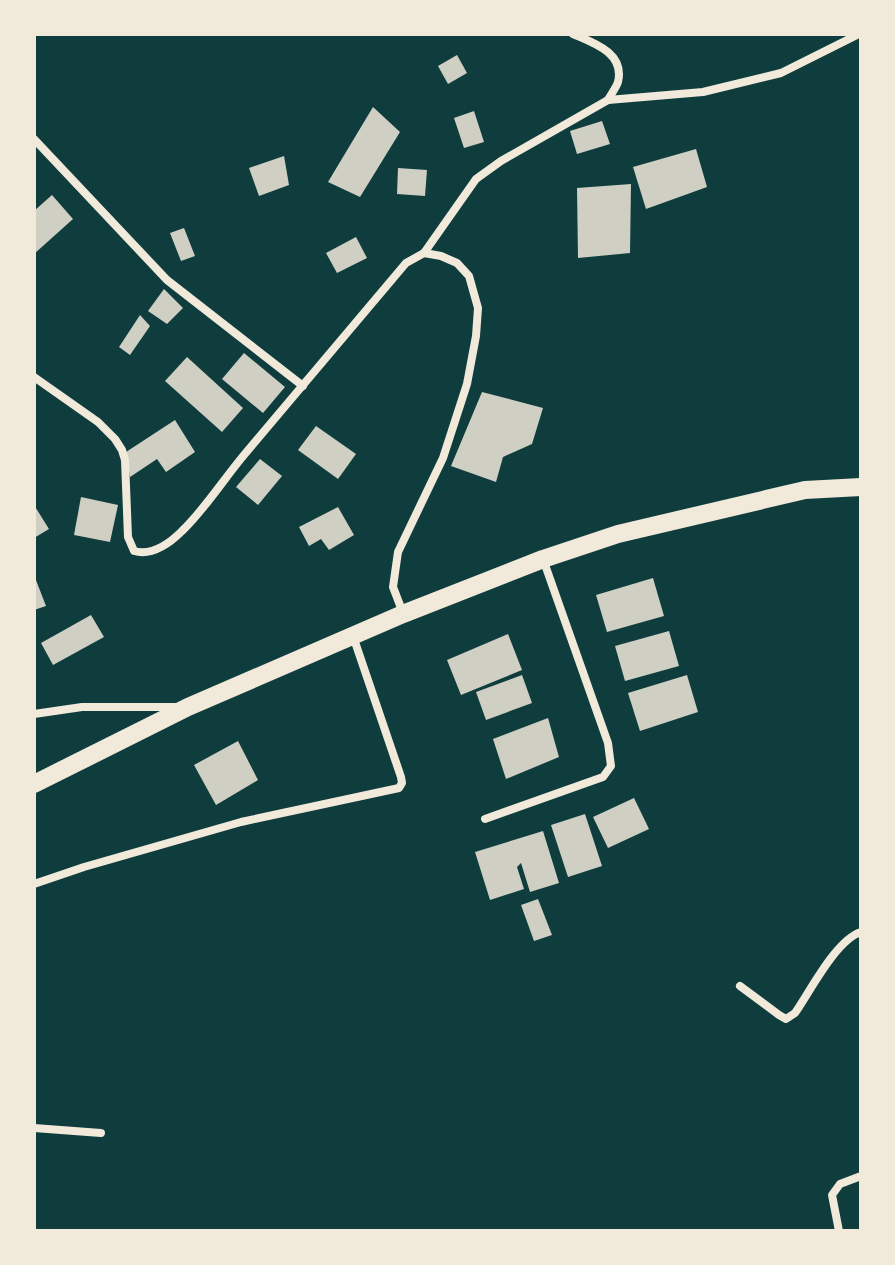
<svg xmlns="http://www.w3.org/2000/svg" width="895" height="1265" font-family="'Public Sans',sans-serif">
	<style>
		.building { fill: #cfcfc3 }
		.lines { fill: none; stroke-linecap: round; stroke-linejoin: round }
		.minor { stroke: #f1e9da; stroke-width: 8 }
		.trunk { stroke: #f1e9da; stroke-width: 18 }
	</style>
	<rect width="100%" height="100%" fill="#0f3d3e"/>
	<g class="building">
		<path d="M457,55L467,73L448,84L438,66Z"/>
		<path d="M373,107L400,132L360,197L328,182Z"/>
		<path d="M474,111L484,142L464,148L454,118Z"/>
		<path d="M602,121L610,144L577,154L570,131Z"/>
		<path d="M696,149L707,187L646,209L633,167Z"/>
		<path d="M284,156L289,185L259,196L249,168Z"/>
		<path d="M398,168L427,170L425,196L397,194Z"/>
		<path d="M631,184L630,253L578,258L577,188Z"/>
		<path d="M52,195L73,219L34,254V211Z"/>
		<path d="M184,228L195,256L181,261L170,233Z"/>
		<path d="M356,237L367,258L337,273L326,253Z"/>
		<path d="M164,289L183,308L167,324L148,311Z"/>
		<path d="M140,315L150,326L130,355L119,347Z"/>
		<path d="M244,353L285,387L263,413L222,379Z"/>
		<path d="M187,357L243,408L222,432L165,381Z"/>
		<path d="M482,392L543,408L532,444L503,457L496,482L451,466Z"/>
		<path d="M175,420L195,452L166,472L157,459L130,477L126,452Z"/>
		<path d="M316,426L356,454L338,479L298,450Z"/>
		<path d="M260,459L282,476L258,505L236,487Z"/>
		<path d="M81,497L118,505L110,542L74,535Z"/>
		<path d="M34,505L49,529L34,538Z"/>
		<path d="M338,507L354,535L329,550L321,539L309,546L299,527Z"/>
		<path d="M34,575L46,606L34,610Z"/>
		<path d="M653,578L664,616L607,632L596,595Z"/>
		<path d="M91,615L104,637L53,665L41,643Z"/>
		<path d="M669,631L679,666L625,681L615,646Z"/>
		<path d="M508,634L522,670L461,695L447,660Z"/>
		<path d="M522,675L532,703L486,720L476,692Z"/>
		<path d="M687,675L698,712L640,731L628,693Z"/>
		<path d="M548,718L559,757L506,779L493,739Z"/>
		<path d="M238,741L258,780L216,805L194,765Z"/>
		<path d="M634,798L649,829L608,848L593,817Z"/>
		<path d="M585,814L602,866L568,877L551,825Z"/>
		<path d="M543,831L559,883L530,892L521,863L517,867L524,889L490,900L475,852Z"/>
		<path d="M538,899L552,935L534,941L521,905Z"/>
	</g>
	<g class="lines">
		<g class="minor">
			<path d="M608,100L703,92L781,73L859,34"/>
			<path d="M34,139L167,280L303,386"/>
			<path d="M424,253L476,179L501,161L608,100C611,94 616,88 618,82C625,53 594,43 573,34"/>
			<path d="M34,377L98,422L115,439L122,450L125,460L128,537L134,551C152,556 169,544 182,531C205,509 223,480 244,455C298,391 352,327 406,263L424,253L441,256L457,263L469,276L478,308L476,336L467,384L443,458L398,552L393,587L403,613"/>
			<path d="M34,714L82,707H177"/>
			<path d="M485,819L603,777L611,766L608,743L543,559"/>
			<path d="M34,884L84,867L241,822L399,788L402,783L401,777L353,636"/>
			<path d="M740,986L779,1015L786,1019L795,1013C811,990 836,940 861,932"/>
			<path d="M34,1128L101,1133"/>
			<path d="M839,1231L832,1195L840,1184L861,1176"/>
		</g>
		<path class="trunk" d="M34,784L188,707L403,614L543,559L618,534L805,490L861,487"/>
	</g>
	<rect width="895" height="1265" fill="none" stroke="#f1e9da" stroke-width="72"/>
</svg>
